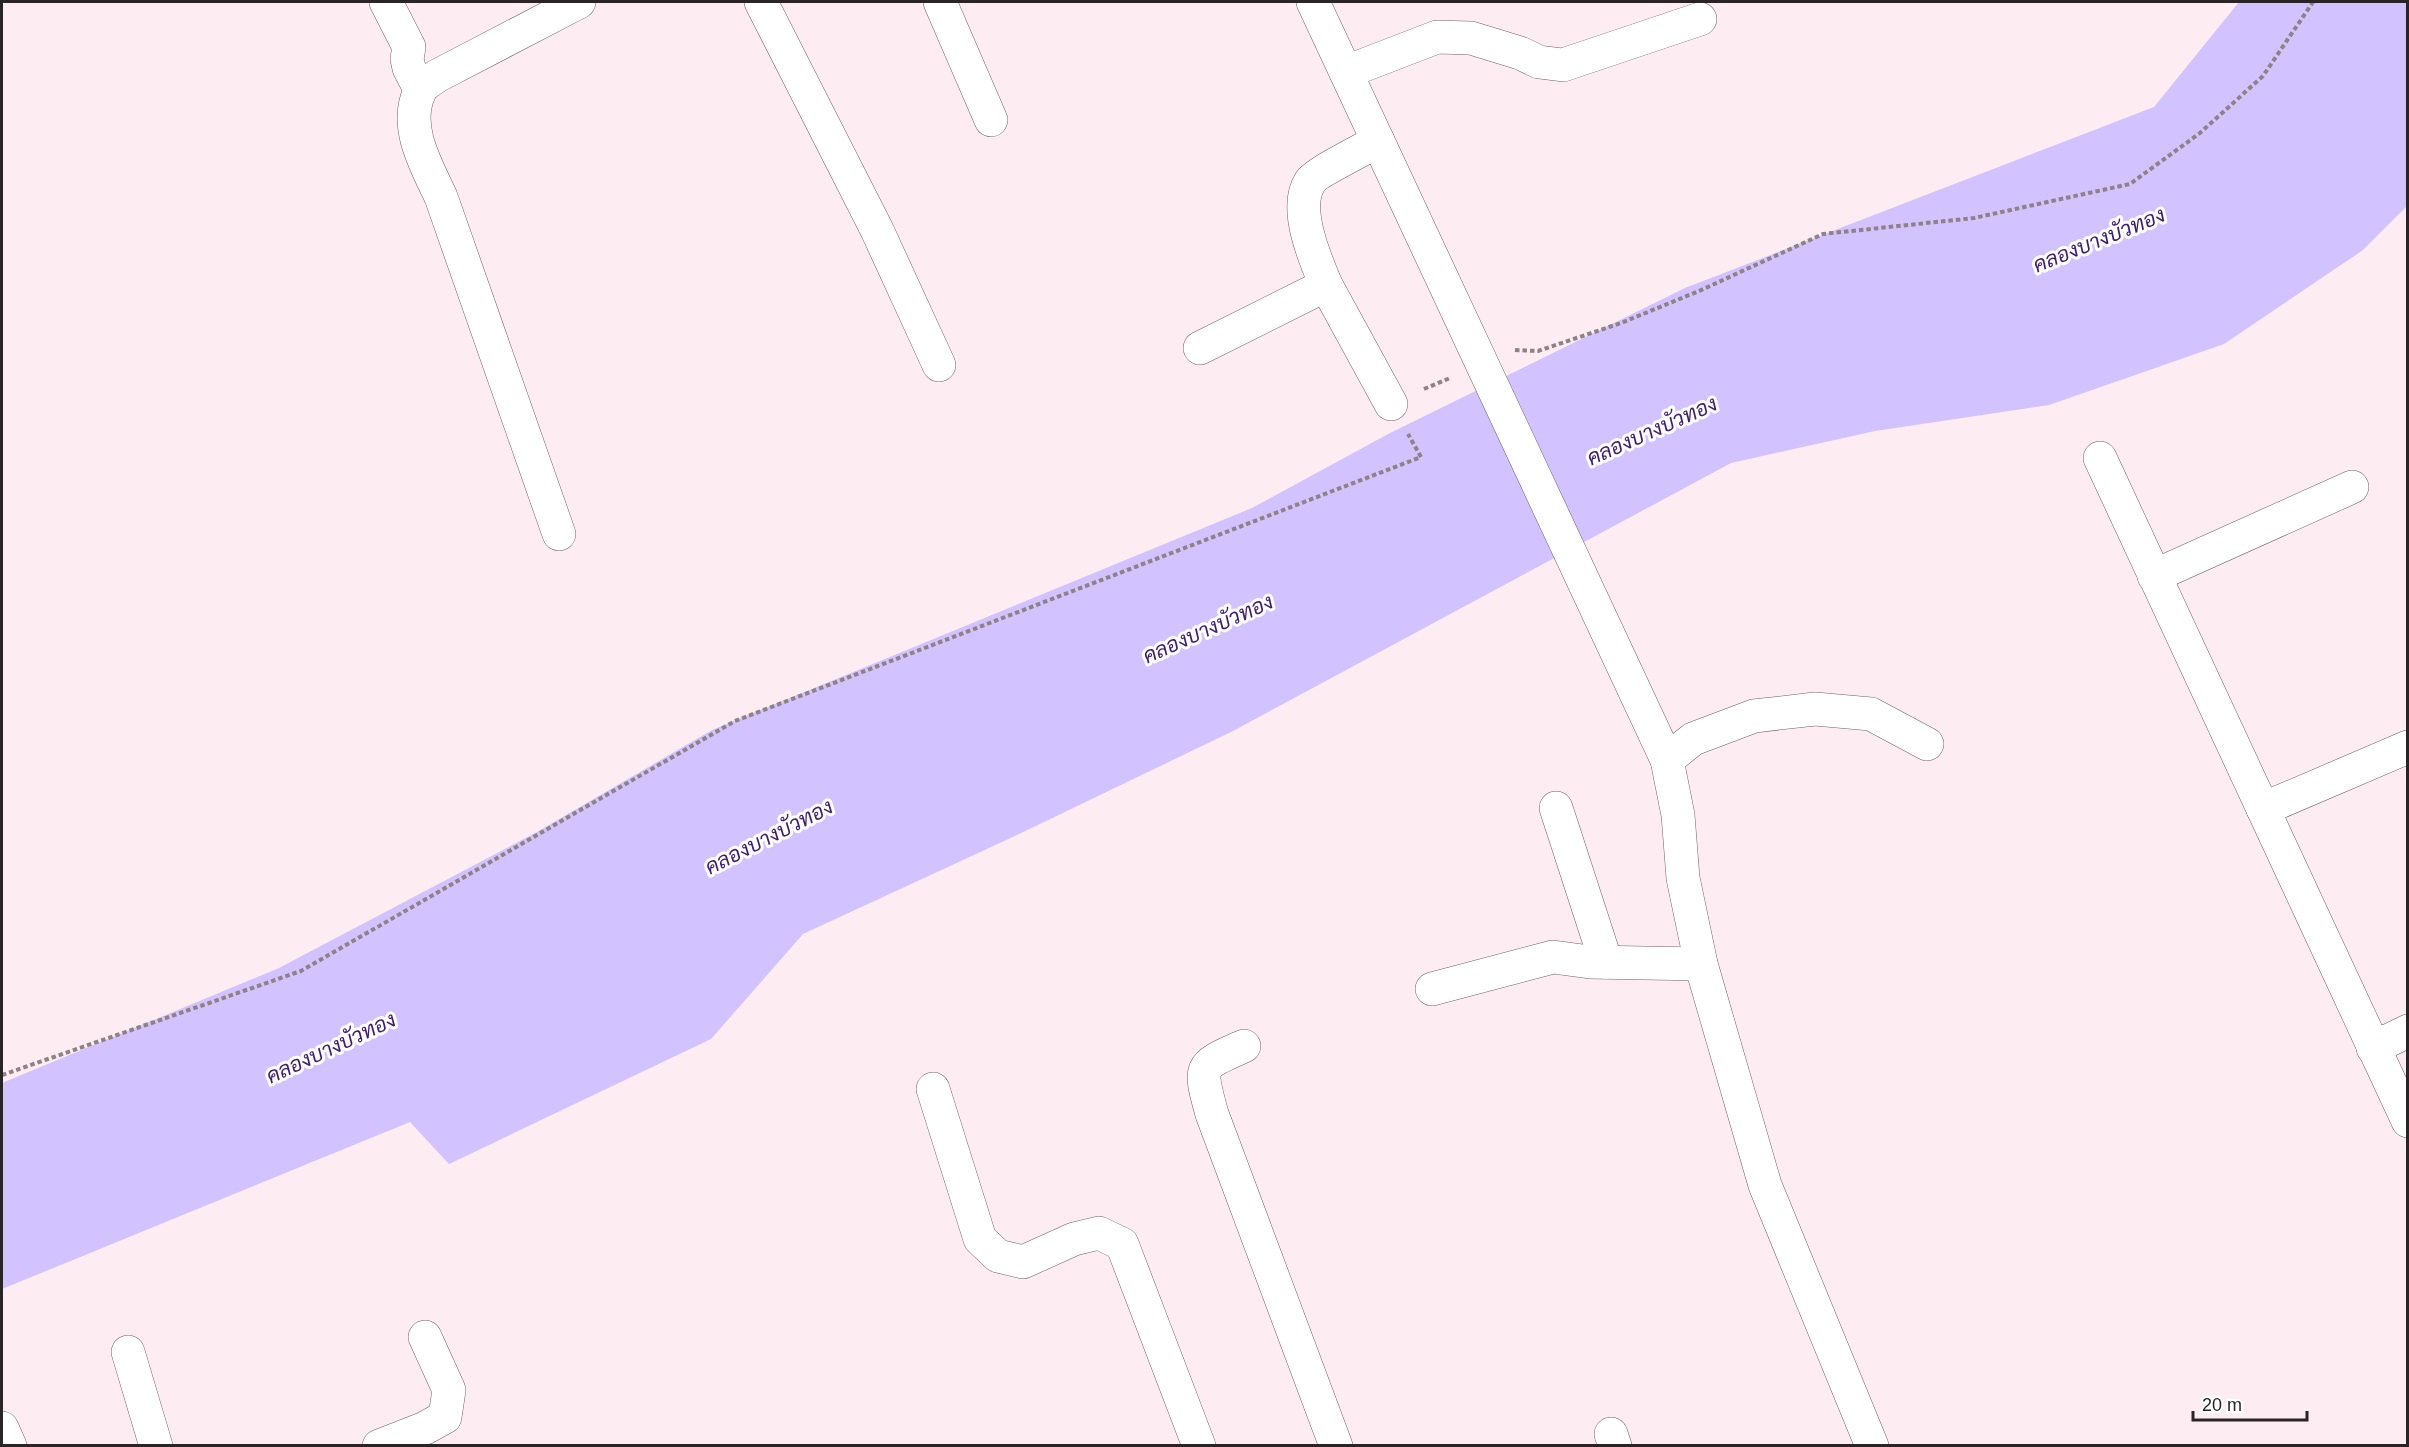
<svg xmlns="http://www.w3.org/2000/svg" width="2409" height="1447" font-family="Helvetica,Sarabun,sans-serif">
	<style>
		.water { fill: #d2c2ff }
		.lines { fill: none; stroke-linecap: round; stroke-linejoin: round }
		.minor-casing { stroke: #726066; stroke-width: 34 }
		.path { stroke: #8e8285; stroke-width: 4; stroke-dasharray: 4.5 3; stroke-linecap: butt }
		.minor { stroke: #fff; stroke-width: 33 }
		.labels { text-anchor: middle; stroke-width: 6; stroke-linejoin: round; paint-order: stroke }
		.water-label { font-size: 21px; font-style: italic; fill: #3f1d71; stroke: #fefefe }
	</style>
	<rect width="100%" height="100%" fill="#fdecf1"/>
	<path class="water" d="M2239,2H2407V206L2363,250L2224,344L2049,405L1875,431L1731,463L1231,732L1017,835L803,934L711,1039L449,1164L410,1122L2,1289V1083L279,968L537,832L712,730L1252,508L1390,433L1685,288L2154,107Z"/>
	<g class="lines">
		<g class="minor-casing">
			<g id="minor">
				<path d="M386,2L409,47L407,59L409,68L420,89"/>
				<path d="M761,2L877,230L939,365"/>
				<path d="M940,2L991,120"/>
				<path d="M1313,2L1667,760L1678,815L1683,878L1701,964L1765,1185L1872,1446"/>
				<path d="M1346,72L1437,37L1471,38L1520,53L1539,62L1563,65L1700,19"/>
				<path d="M1378,141C1366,148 1315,173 1310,182C1293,208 1315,259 1326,285L1391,404"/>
				<path d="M1200,348L1326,285"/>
				<path d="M2100,458L2408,1121"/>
				<path d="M559,534L441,197C426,165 403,126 420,91C422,85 432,80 437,76L579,2"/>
				<path d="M2154,576L2352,487"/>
				<path d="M1667,760L1693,739L1754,716L1815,709L1871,714L1927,744"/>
				<path d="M1556,808L1606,962"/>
				<path d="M2263,809L2408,747"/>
				<path d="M1432,989L1553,957L1590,962L1701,964"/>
				<path d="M1244,1046C1199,1066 1198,1064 1212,1114L1336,1446"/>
				<path d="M2373,1048L2408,1031"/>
				<path d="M933,1089L980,1239L998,1256L1023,1262L1074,1239L1099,1233L1122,1244L1199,1446"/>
				<path d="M128,1352L156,1446"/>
				<path d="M2,1428L10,1446"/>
				<path d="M1611,1434L1615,1446"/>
				<path d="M379,1446L425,1428L445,1417L449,1390L425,1337"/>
			</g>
		</g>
		<g class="path">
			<path d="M1515,350L1538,351L1621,323L1699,291L1823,234L1974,218L2130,184L2200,133L2263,76L2313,2"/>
			<path d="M1424,389L1450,378"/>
			<path d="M2,1075L301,971L735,721L1421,457L1408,434"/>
		</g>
		<use href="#minor" class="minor"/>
	</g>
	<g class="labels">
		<g class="water-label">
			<text transform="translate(2099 240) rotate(-22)" y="7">คลองบางบัวทอง</text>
			<text transform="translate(1652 431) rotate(-24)" y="7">คลองบางบัวทอง</text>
			<text transform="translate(1208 629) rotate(-24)" y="7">คลองบางบัวทอง</text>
			<text transform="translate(769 837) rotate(-27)" y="7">คลองบางบัวทอง</text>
			<text transform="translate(331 1048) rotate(-25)" y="7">คลองบางบัวทอง</text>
		</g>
	</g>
	<rect width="2409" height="1447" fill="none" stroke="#2b2426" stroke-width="6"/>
	<path d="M2193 1411v9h114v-9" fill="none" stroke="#2b2426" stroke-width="3"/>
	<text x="2202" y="1411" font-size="18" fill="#2b2426" stroke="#fefefe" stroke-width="4.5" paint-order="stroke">20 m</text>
</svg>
